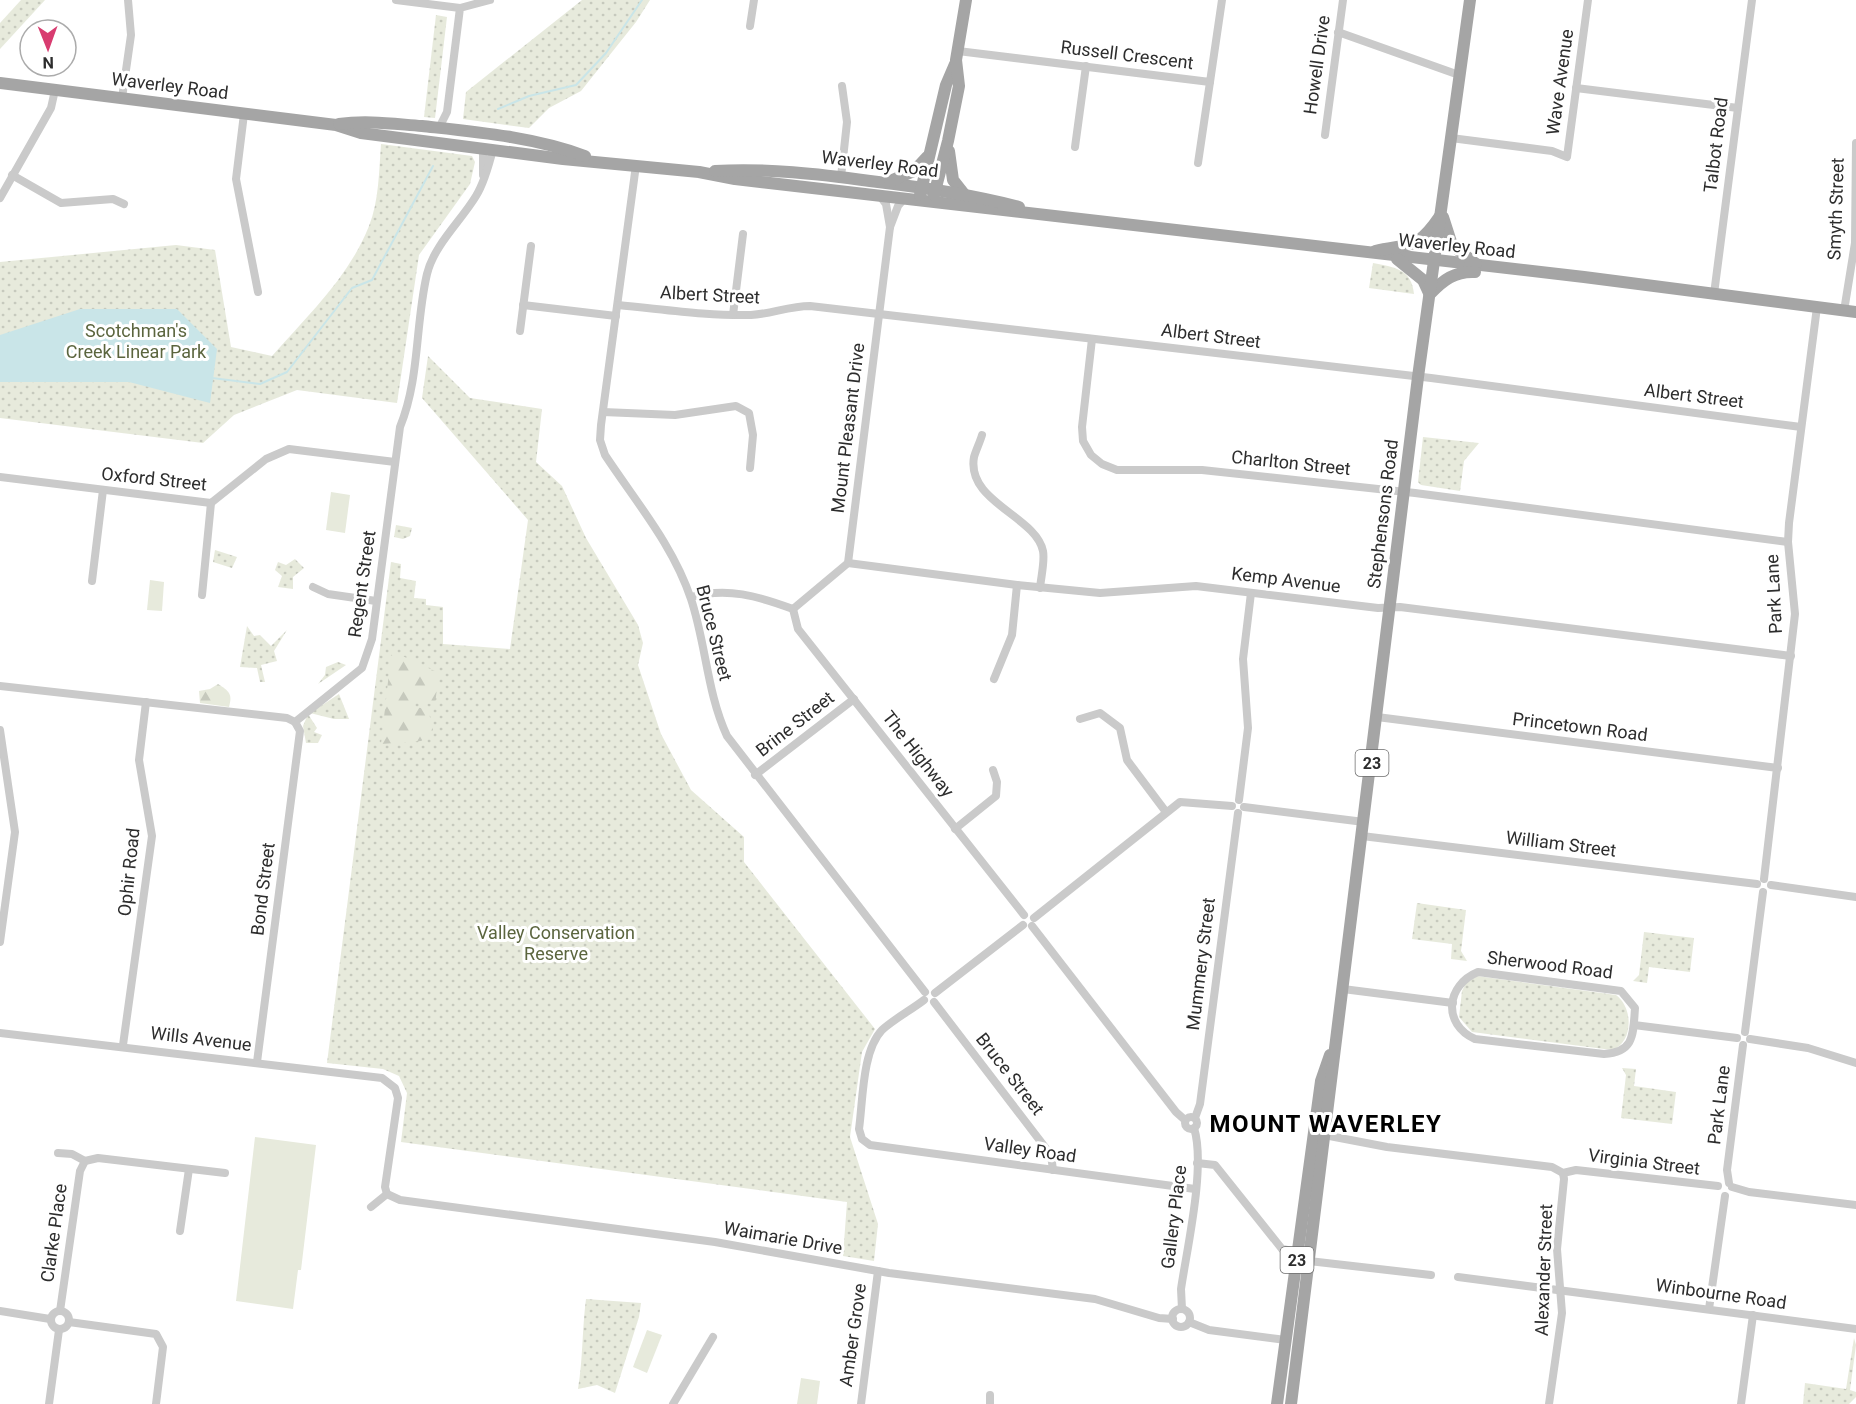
<svg xmlns="http://www.w3.org/2000/svg" width="1856" height="1404" font-family="Roboto,sans-serif">
	<style>
		.green { fill: url(#green-dots) }
		.forest { fill: url(#forest-firs) }
		.pitch { fill: #e7eadc }
		.water { fill: #c9e5e8 }
		.lines { fill: none; stroke-linecap: round; stroke-linejoin: round }
		.stream { stroke: #c9e5e8; stroke-width: 2 }
		.street { stroke: #cacaca; stroke-width: 8 }
		.primary { stroke: #a5a5a5; stroke-width: 12 }
		.labels { text-anchor: middle; stroke-width: 6; stroke-linejoin: round; paint-order: stroke }
		.shield { fill: #fff; stroke: #6c6c6c; stroke-width: 1.5 }
		.shield-label { font-size: 16px; font-weight: bold; fill: #2d2d2d }
		.street-label { font-size: 18px; fill: #2d2d2d; stroke: #fff }
		.park-label { font-size: 18px; fill: #5b653e; stroke: #fff }
		.district-label { font-size: 24px; font-weight: bold; letter-spacing: 1.5px; fill: #000; stroke: #fff }
	</style>
	<defs>
		<pattern id="green-dots" width="8" height="8" patternUnits="userSpaceOnUse" patternTransform="scale(1.5)"><rect width="8" height="8" fill="#e7eadc"/><path d="M2 2h.1M6 6h.1" fill="none" stroke="#c6c9bd" stroke-width="1.8" stroke-linecap="round"/></pattern>
		<pattern id="forest-firs" width="22" height="20" patternUnits="userSpaceOnUse" patternTransform="scale(1.5)"><rect width="22" height="20" fill="#e7eadc"/><path d="M5 1l3.5 6h-7zM16 11l3.5 6h-7z" fill="#c6c9bd"/></pattern>
	</defs>
	<rect width="100%" height="100%" fill="#fff"/>
	<g class="green">
		<path d="M21,0H45L0,49V23Z"/>
		<path d="M582,0H650L636,22L581,91L549,108L529,128L463,119L466,92Z"/>
		<path d="M436,15L447,17L435,118L424,117Z"/>
		<path d="M381,144L472,156L475,162L470,184L419,255L397,403L297,390L234,415L203,443L0,418V262L176,245L215,250L231,347L272,356C308,315 349,277 369,226C379,201 379,171 381,144Z"/>
		<path d="M1373,263C1394,267 1412,269 1414,294L1369,288Z"/>
		<path d="M428,356L470,398L542,409L536,462L562,486L586,538L638,625L643,643L638,665L661,734L691,790L744,837V862L875,1029L862,1052L850,1137L878,1224L874,1261L843,1256L847,1202L401,1142L407,1093L399,1076L383,1069L327,1063L391,562L401,564L400,578L416,581L414,598L426,599V605L443,607V644L510,649L528,520L422,398Z"/>
		<path d="M1423,437L1479,443L1464,461L1460,491L1421,485L1418,482Z"/>
		<path d="M396,525L412,528L410,536L403,539L394,537Z"/>
		<path d="M215,550L237,557L232,568L213,562Z"/>
		<path d="M295,559L304,568L293,577V589L278,587L282,576L275,570L278,562L286,565Z"/>
		<path d="M247,626L254,636L260,635L271,646L287,630L274,651L277,661L261,665L265,682H260L257,668L240,667Z"/>
		<path d="M338,662L346,665L318,684L325,675L326,667Z"/>
		<path d="M339,694L349,719H334L310,713Z"/>
		<path d="M308,714L317,728L314,732L322,735L318,743H306L303,726Z"/>
		<path d="M1417,903L1466,910L1461,951L1467,961L1451,959L1452,944L1412,939Z"/>
		<path d="M1644,932L1694,938L1690,972L1649,967L1647,983L1633,981L1639,975Z"/>
		<path d="M1477,976L1616,995C1633,1007 1634,1042 1612,1050L1472,1032L1459,1017L1462,991L1466,983Z"/>
		<path d="M1622,1068L1636,1069L1634,1086L1676,1092L1672,1124L1621,1118L1626,1075Z"/>
		<path d="M586,1299L641,1303L639,1317L615,1393L597,1385L578,1389C583,1359 582,1330 586,1299Z"/>
		<path d="M1854,1338L1856,1345L1850,1390L1856,1392V1397L1849,1404H1803L1805,1383L1846,1389Z"/>
	</g>
	<g class="forest">
		<path d="M396,653L439,673L435,704L412,702L407,706L428,709L433,730L431,735L421,741L381,744L391,655Z"/>
		<path d="M218,684C229,691 233,694 229,707L200,703L199,691L210,689Z"/>
	</g>
	<g class="pitch">
		<path d="M331,492L350,495L345,533L326,530Z"/>
		<path d="M150,580L164,582L162,611L147,610Z"/>
		<path d="M255,1137L316,1145L301,1270H298L293,1309L236,1301Z"/>
		<path d="M647,1330L662,1335L647,1373L633,1367Z"/>
		<path d="M801,1378L820,1381L817,1404H797Z"/>
	</g>
	<path class="water" d="M80,309H177L217,349L210,403L129,382H0V335Z"/>
	<g class="lines">
		<g class="stream">
			<path d="M498,109L529,96L576,85L606,53L642,0"/>
			<path d="M212,378L260,384L287,372L352,288L372,280L433,166"/>
		</g>
		<g class="street">
			<path d="M396,0L460,8"/>
			<path d="M750,26L754,0"/>
			<path d="M1338,32L1459,75"/>
			<path d="M958,51L1210,82L1222,0"/>
			<path d="M1576,88L1738,108"/>
			<path d="M122,98L131,35L128,0"/>
			<path d="M244,114L236,179L258,292"/>
			<path d="M439,128L447,112L460,8L490,0"/>
			<path d="M1325,135L1343,0"/>
			<path d="M1451,138L1552,151L1567,157L1588,0"/>
			<path d="M1075,147L1086,66"/>
			<path d="M483,148V175"/>
			<path d="M1198,163L1210,82"/>
			<path d="M636,165L601,425L600,440L605,455C636,502 673,545 691,599C706,644 707,693 727,736L925,992"/>
			<path d="M12,175L61,203L113,199L124,204"/>
			<path d="M841,177L847,122L842,86"/>
			<path d="M880,196L886,204L890,227"/>
			<path d="M0,198L51,108L55,90"/>
			<path d="M1714,294L1752,0"/>
			<path d="M523,305L616,316"/>
			<path d="M618,305C662,309 707,316 751,315C771,314 789,306 810,306L1431,378L1801,427"/>
			<path d="M1844,311L1855,243L1856,143"/>
			<path d="M733,315L743,234"/>
			<path d="M520,331L531,246"/>
			<path d="M1092,339L1082,427L1083,441L1091,455L1102,464L1117,470H1202L1415,493L1788,542"/>
			<path d="M603,412L675,415L736,406L749,413L753,435L750,468"/>
			<path d="M982,435C980,442 976,450 974,457C966,502 1036,516 1043,551C1045,561 1041,577 1040,588"/>
			<path d="M0,477L211,503L266,459L289,449L395,462"/>
			<path d="M848,563L1017,585L1100,593L1196,586L1378,608L1400,607L1791,656"/>
			<path d="M92,581L103,490"/>
			<path d="M313,587L328,594L376,601"/>
			<path d="M202,595L211,503"/>
			<path d="M691,597C727,587 758,596 793,609"/>
			<path d="M793,609L848,563L890,227L898,206L904,199"/>
			<path d="M793,609L798,629L1024,915"/>
			<path d="M994,679L1012,635L1017,585"/>
			<path d="M0,686L287,718L295,722L362,668L372,639L400,427C420,378 415,325 427,274C434,245 461,221 476,196C484,183 489,165 493,149"/>
			<path d="M1377,717L1778,768"/>
			<path d="M1080,719L1100,713L1120,728L1127,760L1166,812"/>
			<path d="M0,730L15,832L0,942"/>
			<path d="M755,775L854,699"/>
			<path d="M1239,800L1248,728L1243,659L1251,593"/>
			<path d="M1244,807L1364,822"/>
			<path d="M955,829L996,796L997,782L993,770"/>
			<path d="M1362,836L1757,884"/>
			<path d="M1764,879L1795,614L1788,542L1789,523L1817,307"/>
			<path d="M1771,885L1856,897"/>
			<path d="M1034,918L1180,802L1232,806"/>
			<path d="M1032,926L1176,1112L1185,1120"/>
			<path d="M1478,972L1621,991L1635,1008C1633,1034 1635,1052 1604,1054L1475,1039C1442,1024 1446,985 1478,972Z"/>
			<path d="M1343,989L1453,1003"/>
			<path d="M935,993L1023,925"/>
			<path d="M924,1000C911,1010 894,1019 882,1030C862,1051 863,1101 859,1129L862,1139L870,1145L1195,1189"/>
			<path d="M934,1002L1051,1155L1053,1170"/>
			<path d="M1634,1025L1737,1038"/>
			<path d="M1745,1032L1763,892"/>
			<path d="M0,1033L382,1078L395,1088L398,1098L385,1187L387,1194L400,1200L715,1242L889,1273L1095,1299L1159,1318L1173,1319"/>
			<path d="M1750,1039L1808,1048L1856,1063"/>
			<path d="M123,1045L152,836L139,760L146,702"/>
			<path d="M257,1062L300,731L295,722"/>
			<circle cx="1191" cy="1123" r="6"/>
			<path d="M1195,1118L1200,1104L1238,813"/>
			<path d="M1319,1134L1387,1147L1552,1167L1563,1173L1576,1170L1718,1186"/>
			<path d="M58,1153L72,1154L85,1161"/>
			<path d="M1197,1163L1215,1165L1282,1249L1298,1252"/>
			<path d="M1729,1183L1727,1170L1743,1045"/>
			<path d="M1732,1187L1749,1192L1856,1205"/>
			<path d="M371,1207L387,1194"/>
			<path d="M180,1231L189,1169"/>
			<path d="M1309,1261L1431,1275"/>
			<path d="M1458,1277L1856,1329"/>
			<path d="M1182,1309L1181,1289C1187,1248 1206,1166 1194,1128"/>
			<path d="M1709,1309L1725,1196"/>
			<circle cx="1181" cy="1318" r="9"/>
			<circle cx="60" cy="1320" r="9"/>
			<path d="M0,1311L50,1319"/>
			<path d="M60,1311L80,1171L85,1161L98,1158L225,1173"/>
			<path d="M69,1322L156,1334L163,1347L156,1404"/>
			<path d="M1189,1322L1209,1330L1286,1340"/>
			<path d="M990,1395V1404"/>
			<path d="M49,1404L59,1330"/>
			<path d="M673,1404L713,1337"/>
			<path d="M861,1404L878,1271"/>
			<path d="M1549,1404L1562,1313L1557,1249L1564,1179L1563,1173"/>
			<path d="M1741,1404L1753,1315"/>
		</g>
		<g class="primary">
			<path d="M0,83L336,125L361,133L563,159L699,172L735,179L1584,277L1856,312"/>
			<path d="M339,124C367,120 394,124 422,126C477,132 534,137 585,156"/>
			<path d="M949,151L953,180L964,194"/>
			<path d="M715,171C767,168 819,174 870,181C921,187 970,194 1019,207"/>
			<path d="M890,181L914,171L927,157"/>
			<path d="M920,195L946,85L955,64"/>
			<path d="M934,195L948,141L959,86L956,60L966,0"/>
			<path d="M1443,217L1452,245L1476,264"/>
			<path d="M1375,251C1411,243 1417,250 1440,216"/>
			<path d="M1397,259L1423,280L1429,293"/>
			<path d="M1430,294C1443,280 1455,271 1475,272"/>
			<path d="M1277,1404L1321,1081L1330,1055"/>
			<path d="M1291,1404L1418,377L1470,0"/>
		</g>
	</g>
	<g class="labels">
		<g class="shield">
			<rect x="1355.5" y="750" width="33" height="26" rx="4.5"/>
			<rect x="1280.5" y="1247" width="33" height="26" rx="4.5"/>
		</g>
		<g class="shield-label">
			<text x="1372" y="769">23</text>
			<text x="1297" y="1266">23</text>
		</g>
		<g class="street-label">
			<text transform="translate(1127 55) rotate(7)" y="6">Russell Crescent</text>
			<text transform="translate(1317 65) rotate(-82)" y="6">Howell Drive</text>
			<text transform="translate(1560 82) rotate(-82)" y="6">Wave Avenue</text>
			<text transform="translate(170 86) rotate(7)" y="6">Waverley Road</text>
			<text transform="translate(1716 145) rotate(-83)" y="6">Talbot Road</text>
			<text transform="translate(880 164) rotate(7)" y="6">Waverley Road</text>
			<text transform="translate(1836 209) rotate(-88)" y="6">Smyth Street</text>
			<text transform="translate(1457 246) rotate(6)" y="6">Waverley Road</text>
			<text transform="translate(710 295) rotate(3)" y="6">Albert Street</text>
			<text transform="translate(1211 336) rotate(7)" y="6">Albert Street</text>
			<text transform="translate(1694 396) rotate(7)" y="6">Albert Street</text>
			<text transform="translate(848 428) rotate(-83)" y="6">Mount Pleasant Drive</text>
			<text transform="translate(1291 463) rotate(6)" y="6">Charlton Street</text>
			<text transform="translate(154 479) rotate(6)" y="6">Oxford Street</text>
			<text transform="translate(1383 514) rotate(-83)" y="6">Stephensons Road</text>
			<text transform="translate(1286 580) rotate(7)" y="6">Kemp Avenue</text>
			<text transform="translate(362 584) rotate(-82)" y="6">Regent Street</text>
			<text transform="translate(1774 594) rotate(-93)" y="6">Park Lane</text>
			<text transform="translate(714 633) rotate(76)" y="6">Bruce Street</text>
			<text transform="translate(795 724) rotate(-38)" y="6">Brine Street</text>
			<text transform="translate(1580 727) rotate(7)" y="6">Princetown Road</text>
			<text transform="translate(918 754) rotate(52)" y="6">The Highway</text>
			<text transform="translate(1561 844) rotate(7)" y="6">William Street</text>
			<text transform="translate(129 872) rotate(-84)" y="6">Ophir Road</text>
			<text transform="translate(263 889) rotate(-83)" y="6">Bond Street</text>
			<text transform="translate(1201 964) rotate(-83)" y="6">Mummery Street</text>
			<text transform="translate(1550 965) rotate(7)" y="6">Sherwood Road</text>
			<text transform="translate(201 1039) rotate(7)" y="6">Wills Avenue</text>
			<text transform="translate(1010 1074) rotate(52)" y="6">Bruce Street</text>
			<text transform="translate(1719 1105) rotate(-83)" y="6">Park Lane</text>
			<text transform="translate(1030 1150) rotate(8)" y="6">Valley Road</text>
			<text transform="translate(1644 1162) rotate(7)" y="6">Virginia Street</text>
			<text transform="translate(1174 1217) rotate(-83)" y="6">Gallery Place</text>
			<text transform="translate(54 1233) rotate(-82)" y="6">Clarke Place</text>
			<text transform="translate(783 1238) rotate(10)" y="6">Waimarie Drive</text>
			<text transform="translate(1544 1270) rotate(-88)" y="6">Alexander Street</text>
			<text transform="translate(1721 1294) rotate(8)" y="6">Winbourne Road</text>
			<text transform="translate(853 1335) rotate(-82)" y="6">Amber Grove</text>
		</g>
		<g class="park-label">
			<text x="136" y="337">Scotchman's<tspan x="136" dy="21">Creek Linear Park</tspan></text>
			<text x="556" y="939">Valley Conservation<tspan x="556" dy="21">Reserve</tspan></text>
		</g>
		<g class="district-label">
			<text x="1326" y="1132">MOUNT WAVERLEY</text>
		</g>
	</g>
	<g transform="translate(48 48) rotate(179)"><circle r="28" fill="#ffffff" stroke="#ababab" stroke-width="1.5"/>
	<path d="M0-4.5L10 22L0 15L-10 22Z" fill="#d83c70"/>
	<text y="-9" font-size="16" font-weight="bold" text-anchor="middle" fill="#2d2d2d">N</text>
	</g>
</svg>
